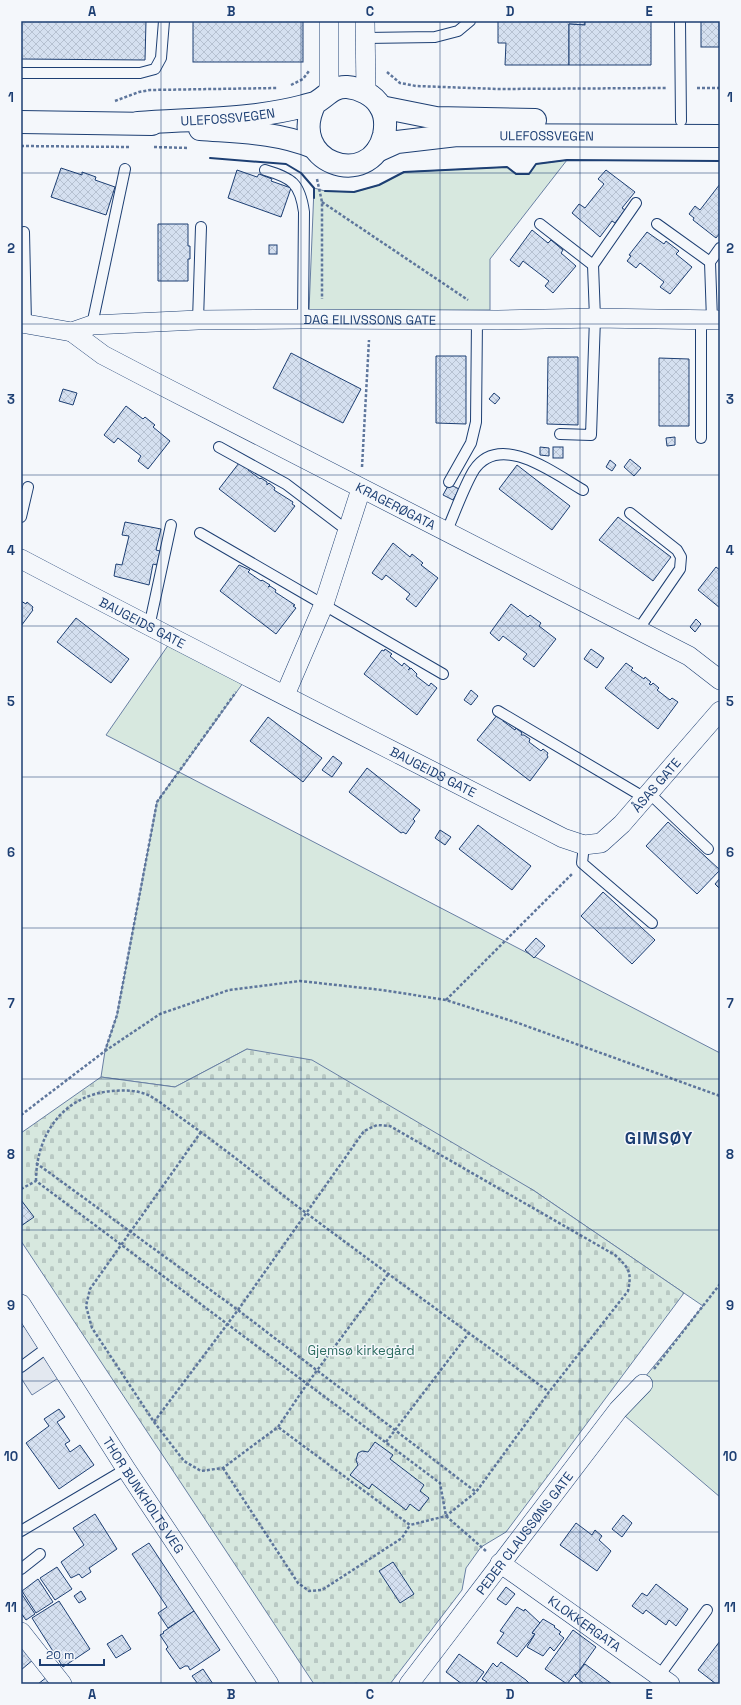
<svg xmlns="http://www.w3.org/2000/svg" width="741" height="1705" font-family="'Space Grotesk',sans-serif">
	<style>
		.green { fill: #d7e8df; stroke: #687fa3 }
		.cemetery { fill: url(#cemetery-stones); stroke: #687fa3 }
		.parking { fill: #e3e8f0; stroke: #687fa3 }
		.building { fill: url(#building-cross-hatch); stroke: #1d3f73 }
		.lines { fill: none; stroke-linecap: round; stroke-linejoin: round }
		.lane-casing { stroke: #1d3f73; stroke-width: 12 }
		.street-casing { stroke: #1d3f73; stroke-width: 20 }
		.primary-casing { stroke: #1d3f73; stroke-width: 24 }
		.path { stroke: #5e769c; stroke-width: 2.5; stroke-dasharray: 3 2; stroke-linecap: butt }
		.lane { stroke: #f4f7fb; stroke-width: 10 }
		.street { stroke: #f4f7fb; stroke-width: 19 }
		.primary { stroke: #f4f7fb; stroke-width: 22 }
		.wall { stroke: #1d3f73; stroke-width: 2 }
		.grid { fill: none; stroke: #1d3f73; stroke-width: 1; stroke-opacity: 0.55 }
		.labels { text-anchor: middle; stroke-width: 3; stroke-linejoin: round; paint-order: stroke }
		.street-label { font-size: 13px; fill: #1d3f73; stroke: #f4f7fb }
		.park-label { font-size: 13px; fill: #2c6c60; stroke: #f4f7fb }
		.district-label { font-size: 17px; font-weight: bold; letter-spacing: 1px; fill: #1d3f73; stroke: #f4f7fb }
		.neatline { fill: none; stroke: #1d3f73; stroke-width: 1.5 }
		.grid-label { font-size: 13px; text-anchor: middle; font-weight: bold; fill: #1d3f73 }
	</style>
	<defs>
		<pattern id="cemetery-stones" width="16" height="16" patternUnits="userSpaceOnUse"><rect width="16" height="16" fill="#d7e8df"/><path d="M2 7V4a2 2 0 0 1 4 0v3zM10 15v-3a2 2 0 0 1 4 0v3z" fill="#b8c8c3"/></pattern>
		<pattern id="building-cross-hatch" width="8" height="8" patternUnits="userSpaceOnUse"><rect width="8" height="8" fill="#d5e0f0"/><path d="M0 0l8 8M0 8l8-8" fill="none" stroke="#b6c1d1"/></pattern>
	</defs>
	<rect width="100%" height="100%" fill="#f4f7fb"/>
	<g class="green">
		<path d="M567,160L490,259V310L309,311L314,188L325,191L354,192L379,185L404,172L507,167L517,174H529L536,164Z"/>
		<path d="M169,644L243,683L179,772L720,1053V1497L618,1410L703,1306L533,1190L247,1049L175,1087L101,1077L105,1051L117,1015L157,802L178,772L106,735Z"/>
	</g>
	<path class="cemetery" d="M247,1049L312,1060L533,1190L684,1293L506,1532L481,1547L466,1568L462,1590L390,1684H314L21,1241V1133L101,1077L175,1087Z"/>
	<path class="parking" d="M28,1324L63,1375L32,1395L21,1378V1328Z"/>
	<g class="building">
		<path d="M21,21H146L145,60L21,59Z"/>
		<rect x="193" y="21" width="110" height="41"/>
		<path d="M498,21H585V25L569,24V65H505L506,43H498Z"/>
		<path d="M585,21H651V65H569V24L585,25Z"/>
		<rect x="701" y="21" width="19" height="26"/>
		<path d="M61,168L82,175V172L96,177L95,180L115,187L106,215L51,197Z"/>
		<path d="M237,170L257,177L259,174L272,179L271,181L291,188L281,217L228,198Z"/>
		<path d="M606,170L635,192L622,208L625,210L615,223L612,221L600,237L572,213L579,204L585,208L604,184L598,179Z"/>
		<path d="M720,184V233L716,238L693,220L694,218L689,214L695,206L700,210Z"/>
		<path d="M158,224H188V246H190V259H188V281H158Z"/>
		<path d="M532,230L548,243L551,240L563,250L561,253L576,266L553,293L545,286L549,281L523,261L519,267L510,260Z"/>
		<path d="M647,232L664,244L666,241L679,251L676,254L692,267L670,294L660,287L664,282L640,263L636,268L627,261L631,256L629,255Z"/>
		<rect x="269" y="245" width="8" height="9"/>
		<path d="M291,353L361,389L343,423L273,388Z"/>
		<path d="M436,356H466V424L436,423Z"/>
		<path d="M548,357H578V425L547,424Z"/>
		<path d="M659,358L689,359V426H659Z"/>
		<path d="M63,389L77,393L73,405L59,401Z"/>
		<path d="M494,393L500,398L495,404L489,399Z"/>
		<path d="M126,406L143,419L145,417L155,425L153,427L170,441L148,469L138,461L141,456L118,438L114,443L104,435Z"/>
		<path d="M675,437V445L667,446L666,438Z"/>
		<path d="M540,447L549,448V456L540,455Z"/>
		<rect x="553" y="447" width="10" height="11"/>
		<path d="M630,459L641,468L634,476L624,467Z"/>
		<path d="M610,460L616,465L612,471L606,467Z"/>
		<path d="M239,463L249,468L248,470L260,479L261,478L267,482V485L269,483L275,488L274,490L293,502L292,504L295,506L275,532L219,489Z"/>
		<path d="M517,465L570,506L552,530L499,489Z"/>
		<path d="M449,484L459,489L453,500L443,495Z"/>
		<path d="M618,517L671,557L653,581L599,540Z"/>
		<path d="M125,522L161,529L156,550L160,551L157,565L153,564L149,585L114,576L116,564L122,565L129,536L122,535Z"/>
		<path d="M393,543L410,557L412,554L423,563L421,565L438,578L416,607L406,599L410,594L386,575L382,580L372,573Z"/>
		<path d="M239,565L250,570L248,572L261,581L262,580L270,585L268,587L270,586L276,590L275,592L295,605L293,606L296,608L276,634L220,591Z"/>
		<path d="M716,567L720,570V608L698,590Z"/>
		<path d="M21,601L26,604L27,602L33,607L32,609L33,610L21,626Z"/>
		<path d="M511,604L528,617L530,615L541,623L539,626L556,639L534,667L523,659L527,654L503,636L499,641L490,633Z"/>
		<path d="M76,618L129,659L111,683L57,642Z"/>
		<path d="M696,619L701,624L695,632L690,627Z"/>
		<path d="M385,649L392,654L390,656L402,666L404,663L410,668L408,670L411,668L417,674L416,676L429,686L431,683L437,688L417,715L364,674L382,650L384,651Z"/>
		<path d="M591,649L604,658L597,668L584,659Z"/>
		<path d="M626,663L633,668L631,670L644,679L645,677L651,682L649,684L651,685L653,683L659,688L657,690L670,700L672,698L678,702L658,729L605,688Z"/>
		<path d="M471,690L478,696L471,705L464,700Z"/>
		<path d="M498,714L504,719L503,721L515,730L516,728L522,733L521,735H524L530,739L529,742L541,751L543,749L548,753L547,755L548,757L530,781L477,740Z"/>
		<path d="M268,717L322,758L303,782L250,741Z"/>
		<path d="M333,756L342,763L332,777L322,770Z"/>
		<path d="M367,768L420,810L413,819L415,821L406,834L403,832L401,833L349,792Z"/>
		<path d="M668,822L720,870L697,894L646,846Z"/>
		<path d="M478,825L531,866L512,890L459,849Z"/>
		<path d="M440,830L451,837L445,845L435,838Z"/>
		<path d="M720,878V889L715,884Z"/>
		<path d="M603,892L655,940L632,964L581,916Z"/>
		<path d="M536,938L545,946L534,958L525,950Z"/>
		<path d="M21,1200L34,1217L21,1226Z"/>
		<path d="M59,1409L65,1417L57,1422L70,1441L65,1444L70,1452L80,1445L94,1465L59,1489L26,1443L49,1426L44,1419Z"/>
		<path d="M375,1442L393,1455L390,1459L424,1485L420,1491L429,1498L419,1511L410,1504L406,1510L372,1484L369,1489L350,1475L358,1465L356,1460L358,1453L362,1451L368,1452Z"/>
		<path d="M95,1514L117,1549L89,1568L91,1572L82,1578L79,1574L71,1578L61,1562L84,1545L73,1528Z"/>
		<path d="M623,1515L632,1523L622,1537L612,1529Z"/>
		<path d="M576,1523L592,1535L595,1530L602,1536L599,1540L611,1551L597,1571L560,1545Z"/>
		<path d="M149,1543L194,1611L168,1628L158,1613L167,1607L132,1554Z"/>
		<path d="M393,1562L414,1594L400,1603L379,1571Z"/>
		<path d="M57,1567L72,1589L55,1600L40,1578Z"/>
		<path d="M38,1579L53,1602L36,1613L22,1591Z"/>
		<path d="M656,1584L688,1609L676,1626L669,1620L666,1625L646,1610L643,1614L632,1606L642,1593L647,1596Z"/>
		<path d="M506,1587L515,1594L506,1605L497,1599Z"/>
		<path d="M81,1591L86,1599L79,1603L74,1596Z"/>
		<path d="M21,1593L35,1614L26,1620L21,1613Z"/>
		<path d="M59,1601L90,1649L63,1667L32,1618Z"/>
		<path d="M517,1607L524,1611L525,1609L540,1623L532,1633L535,1634L517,1657L497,1643L504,1633L500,1631Z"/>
		<path d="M194,1611L220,1650L190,1670L188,1666H185L180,1669L166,1649L168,1647L160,1635L164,1633L163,1632Z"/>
		<path d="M543,1619L555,1626L554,1627L561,1632L559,1634L564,1638L554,1651L550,1647L543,1656L527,1647L535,1634L532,1633Z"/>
		<path d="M573,1630L596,1647L576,1675L575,1674L567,1684L545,1669Z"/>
		<path d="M122,1635L131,1649L116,1658L107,1644Z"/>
		<path d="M720,1641V1684H716L698,1670Z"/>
		<path d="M21,1642L34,1659L21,1670Z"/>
		<path d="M459,1654L484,1672L475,1684H462L446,1672Z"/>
		<path d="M501,1662L526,1680L530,1684H486L487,1682L482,1679L493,1663L497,1667Z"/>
		<path d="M585,1664L612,1684H584L575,1676Z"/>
		<path d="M203,1669L213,1684H198L192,1676Z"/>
		<path d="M47,1677L53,1684H38Z"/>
	</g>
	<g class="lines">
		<g class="lane-casing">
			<g id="lane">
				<path d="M680,21L681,121"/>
				<path d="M365,38L435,37L458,31L470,21"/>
				<path d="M21,73H140L155,69L161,58L164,21"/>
				<path d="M265,170C292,178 300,183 304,212L303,319"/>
				<path d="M540,224L593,265"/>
				<path d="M657,224L710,262"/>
				<path d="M24,232L26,323"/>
				<path d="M198,320L201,227"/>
				<path d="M701,320V438"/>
				<path d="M712,320L710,262L720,248"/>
				<path d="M92,325L125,169"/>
				<path d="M560,434L591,435L595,318L593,265L636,203"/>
				<path d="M219,447L286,484L348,531"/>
				<path d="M449,482L471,443L476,422L477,320"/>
				<path d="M630,513L677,550L681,557L680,569L638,630"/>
				<path d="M21,517L28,487"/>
				<path d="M200,533L443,674"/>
				<path d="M446,533C454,515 464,486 474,470C500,431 555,474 583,490"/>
				<path d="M149,627L171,525"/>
				<path d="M498,711L645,798"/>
				<path d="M649,793L708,849"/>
				<path d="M584,845L582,863L652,923"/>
				<path d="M21,1367L48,1347"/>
				<path d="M21,1531L126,1469"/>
				<path d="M21,1569L40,1554"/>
				<path d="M659,1676L707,1610"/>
			</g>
		</g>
		<g class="street-casing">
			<g id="street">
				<path d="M365,21L366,92"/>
				<path d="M329,91V21"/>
				<path id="s1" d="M21,323L72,332L92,325L198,320L303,319L498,320L595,318L720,320"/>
				<path id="s2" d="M72,332L103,355L147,378L689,656L720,680"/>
				<path id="s3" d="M21,559C201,654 382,745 563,838L584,845L601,843L622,824L720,711"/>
				<path d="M285,695L324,604L361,489"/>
				<path id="s4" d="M21,1304L126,1469L269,1684"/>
				<path id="s5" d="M500,1563L670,1684"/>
				<path d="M21,1632L62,1684"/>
				<path id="s6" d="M409,1684L618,1410L643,1384"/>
			</g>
		</g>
		<g class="primary-casing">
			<g id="primary">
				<path d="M381,107L436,118L535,120"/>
				<path d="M21,122L152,124"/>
				<path id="s7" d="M138,123C193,119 251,120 304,106C307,105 312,104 315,103C326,97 333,86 347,87C359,88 374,95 380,106C386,115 386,125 384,135C370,192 285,162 315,103"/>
				<path d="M200,129C238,132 278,132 313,147"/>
				<path id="s8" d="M377,151L397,142L457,135L720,136"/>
			</g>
		</g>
		<g class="path">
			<path d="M387,72L400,83L416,86L498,89L666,88"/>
			<path d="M291,85L303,79L309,71"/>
			<path d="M697,88H720"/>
			<path d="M115,101L139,92L150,90L278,88"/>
			<path d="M21,146L131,147"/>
			<path d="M154,147L189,148"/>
			<path d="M317,179L322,202V299"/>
			<path d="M322,202L468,300"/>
			<path d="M362,467L369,340"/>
			<path d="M446,1000L572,874"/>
			<path d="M105,1051L160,1014L229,990L300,981L382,990L446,1000L518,1023L720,1096"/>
			<path d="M21,1115L105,1051L117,1015L157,802L236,692"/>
			<path d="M201,1132L90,1289L86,1306L92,1328L154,1422L184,1461L201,1471L223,1468L278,1427L307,1384L389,1273"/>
			<path d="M36,1163L238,1310L476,1492"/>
			<path d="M36,1181C36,1134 64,1095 112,1091C124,1090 137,1090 148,1095C160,1101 172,1112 184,1120C221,1146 257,1175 293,1203C378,1267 464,1329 549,1392"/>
			<path d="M21,1189L36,1181L440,1483L446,1516L486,1551"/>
			<path d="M654,1369L720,1284"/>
			<path d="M154,1422L238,1310L364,1131L377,1125L390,1126L615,1255C629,1268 632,1272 628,1291L549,1392L476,1492L446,1516L410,1525L278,1427"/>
			<path d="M386,1442L469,1333"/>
			<path d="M223,1468L298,1583L309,1591L322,1590L402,1538L410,1525"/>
		</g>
		<use href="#lane" class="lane"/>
		<use href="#street" class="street"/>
		<use href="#primary" class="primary"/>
		<g class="wall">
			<path d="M210,158L286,164L301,173L314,188V198"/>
			<path d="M325,191L354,192L379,185L404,172L507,167L516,174H529L536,164L567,160L720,161"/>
		</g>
	</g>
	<path class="grid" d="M161,21V1684M301,21V1684M440,21V1684M580,21V1684M21,173H720M21,324H720M21,475H720M21,626H720M21,777H720M21,928H720M21,1079H720M21,1230H720M21,1381H720M21,1532H720"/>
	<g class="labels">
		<g class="street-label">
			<text dy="5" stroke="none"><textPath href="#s7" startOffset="90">ULEFOSSVEGEN</textPath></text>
			<text dy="5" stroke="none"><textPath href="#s8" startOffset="172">ULEFOSSVEGEN</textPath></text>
			<text dy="5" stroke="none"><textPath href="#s1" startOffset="351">DAG EILIVSSONS GATE</textPath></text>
			<text dy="5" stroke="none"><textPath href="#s2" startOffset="368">KRAGERØGATA</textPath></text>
			<text dy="5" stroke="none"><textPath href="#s3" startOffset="137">BAUGEIDS GATE</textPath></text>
			<text dy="5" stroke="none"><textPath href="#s3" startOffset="464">BAUGEIDS GATE</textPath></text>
			<text dy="5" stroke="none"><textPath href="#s3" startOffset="729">ÅSAS GATE</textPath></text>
			<text dy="5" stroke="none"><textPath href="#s4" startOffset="227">THOR BUNKHOLTS VEG</textPath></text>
			<text dy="5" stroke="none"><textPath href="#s6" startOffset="190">PEDER CLAUSSØNS GATE</textPath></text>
			<text dy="5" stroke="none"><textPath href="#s5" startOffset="104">KLOKKERGATA</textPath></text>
		</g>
		<g class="park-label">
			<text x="361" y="1355">Gjemsø kirkegård</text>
		</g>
		<g class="district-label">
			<text x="659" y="1144">GIMSØY</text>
		</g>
	</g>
	<rect width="741" height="1705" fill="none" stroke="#f4f7fb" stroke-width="44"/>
	<path d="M40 1659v6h64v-6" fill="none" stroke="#1d3f73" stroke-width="2"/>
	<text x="46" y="1659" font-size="12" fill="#1d3f73" stroke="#f4f7fb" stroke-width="3" paint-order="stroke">20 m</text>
	<rect x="22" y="22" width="697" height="1661" class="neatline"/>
	<g class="grid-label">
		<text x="92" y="16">A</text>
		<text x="231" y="16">B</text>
		<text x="370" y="16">C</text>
		<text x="510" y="16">D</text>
		<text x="649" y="16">E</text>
		<text x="11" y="102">1</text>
		<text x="730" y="102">1</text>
		<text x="11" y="253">2</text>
		<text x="730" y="253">2</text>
		<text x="11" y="404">3</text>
		<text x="730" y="404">3</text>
		<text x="11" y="555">4</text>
		<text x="730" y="555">4</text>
		<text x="11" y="706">5</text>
		<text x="730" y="706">5</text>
		<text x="11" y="857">6</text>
		<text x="730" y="857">6</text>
		<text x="11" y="1008">7</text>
		<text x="730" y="1008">7</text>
		<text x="11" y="1159">8</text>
		<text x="730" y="1159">8</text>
		<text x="11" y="1310">9</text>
		<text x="730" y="1310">9</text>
		<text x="11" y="1461">10</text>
		<text x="730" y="1461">10</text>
		<text x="11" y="1612">11</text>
		<text x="730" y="1612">11</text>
		<text x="92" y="1699">A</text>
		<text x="231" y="1699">B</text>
		<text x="370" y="1699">C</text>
		<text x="510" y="1699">D</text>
		<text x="649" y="1699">E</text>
	</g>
</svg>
